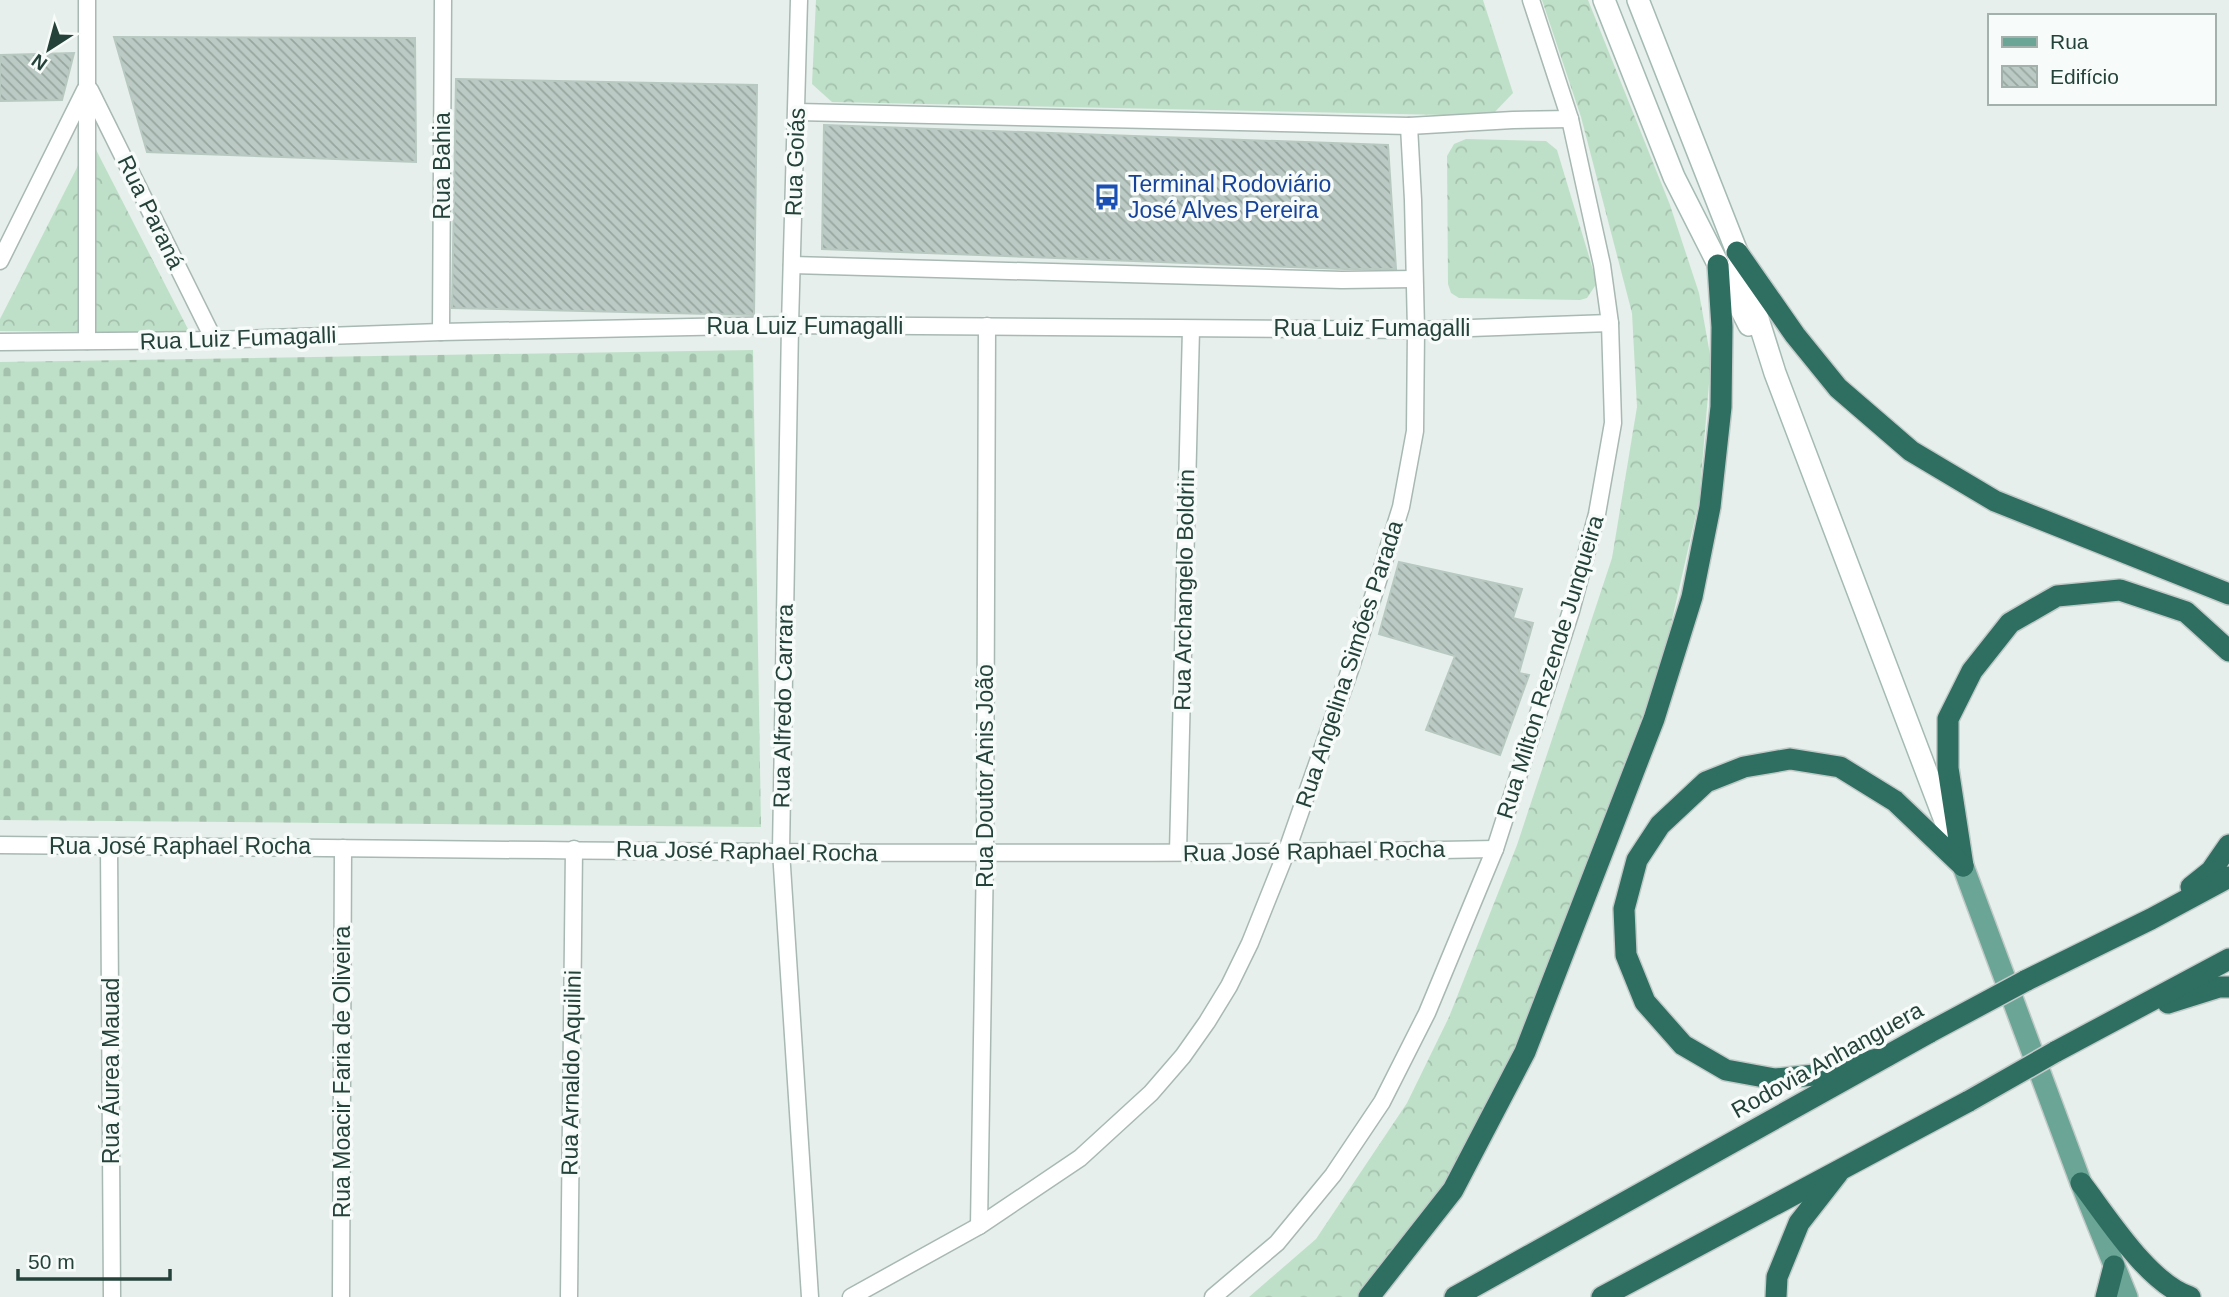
<svg xmlns="http://www.w3.org/2000/svg" width="2229" height="1297" font-family="Helvetica,sans-serif">
	<style>
		.forest { fill: url(#forest-crowns) }
		.cemetery { fill: url(#cemetery-stones) }
		.building { fill: url(#building-back-hatch); stroke: #b8c9c2; stroke-width: 2 }
		.lines { fill: none; stroke-linecap: round; stroke-linejoin: round }
		.minor-casing { stroke: #a8b8b2; stroke-width: 19 }
		.secondary-casing { stroke: #a4bbb3; stroke-width: 24 }
		.primary-casing { stroke: #c2cac8; stroke-width: 24 }
		.motorway-casing { stroke: #c2cac8; stroke-width: 24 }
		.minor { stroke: #fff; stroke-width: 16 }
		.secondary { stroke: #fff; stroke-width: 21 }
		.primary { stroke: #6aa596; stroke-width: 21 }
		.motorway { stroke: #2f6f62; stroke-width: 21 }
		.motorway-bridge-casing { stroke: #c2cac8; stroke-width: 24; stroke-linecap: butt }
		.motorway-bridge { stroke: #2f6f62; stroke-width: 21 }
		.labels { text-anchor: middle; stroke-width: 7; stroke-linejoin: round; paint-order: stroke }
		.street-label { font-size: 23px; fill: #24423a; stroke: #f7fbf9 }
		.transit-label { font-size: 23px; fill: #164399; stroke: #f7fbf9; text-anchor: start }
	</style>
	<defs>
		<pattern id="forest-crowns" width="20" height="18" patternUnits="userSpaceOnUse" patternTransform="scale(1.75)"><rect width="20" height="18" fill="#bfe0c8"/><path d="M2 6a3 3 0 1 1 6 0M12 15a3 3 0 1 1 6 0" fill="none" stroke="#a4c1ad"/></pattern>
		<pattern id="cemetery-stones" width="16" height="16" patternUnits="userSpaceOnUse" patternTransform="scale(1.75)"><rect width="16" height="16" fill="#bfe0c8"/><path d="M2 7V4a2 2 0 0 1 4 0v3zM10 15v-3a2 2 0 0 1 4 0v3z" fill="#a4c1ad"/></pattern>
		<pattern id="building-back-hatch" width="6" height="6" patternUnits="userSpaceOnUse" patternTransform="scale(1.75)"><rect width="6" height="6" fill="#bbcac4"/><path d="M-1 5l2 2M0 0l6 6M5-1l2 2" fill="none" stroke="#98a6a0"/></pattern>
	</defs>
	<rect width="100%" height="100%" fill="#e6efeb"/>
	<g class="forest">
		<path d="M816,0H1483L1513,93L1491,116L832,102L812,84Z"/>
		<path d="M1542,0H1588L1670,205L1699,293L1711,360L1699,501L1661,668L1552,951L1517,1047L1442,1188L1365,1290L1357,1297H1249L1316,1239L1407,1103L1449,1017L1517,845L1612,558L1637,407L1632,313L1581,117Z"/>
		<path d="M1466,139L1546,141L1557,150L1597,283L1587,298L1580,300L1459,298L1451,293L1448,284L1447,156L1454,144Z"/>
		<path d="M91,140L190,333L0,331V319Z"/>
	</g>
	<path class="cemetery" d="M753,350L761,827L0,820V362Z"/>
	<g class="building">
		<path d="M114,37L415,38L416,162L147,152Z"/>
		<path d="M74,53L62,100L0,101V55Z"/>
		<path d="M456,79L757,85L754,315L452,308Z"/>
		<path d="M824,125L1388,145L1396,269H1345L822,249Z"/>
		<path d="M1399,562L1522,589L1513,618L1533,623L1519,673L1529,675L1500,755L1426,730L1455,656L1379,634Z"/>
	</g>
	<g class="lines">
		<g class="minor-casing">
			<g id="minor">
				<path d="M87,0V341"/>
				<path d="M799,0L790,325L781,851L810,1297"/>
				<path d="M90,90L214,340"/>
				<path d="M797,112L1409,126L1513,120L1570,119"/>
				<path d="M0,261L85,90"/>
				<path d="M792,265L1342,280L1414,279"/>
				<path d="M441,332L443,0"/>
				<path d="M0,342L214,340L441,332L790,325L1416,330L1610,323"/>
				<path d="M0,845C498,849 997,858 1495,849"/>
				<path d="M109,846L112,1297"/>
				<path d="M1178,852L1191,329"/>
				<path d="M979,1226L985,853L987,326"/>
				<path d="M341,1297L343,848"/>
				<path d="M569,1297L574,849"/>
				<path d="M851,1297L979,1226L1080,1158L1151,1093L1183,1056L1207,1022L1229,986L1250,943L1286,853L1352,664L1401,507L1415,431L1416,330L1413,200L1409,126"/>
				<path d="M1213,1297L1277,1243L1333,1175L1382,1102L1427,1013L1495,849L1571,611L1597,514L1613,423L1610,323L1602,265L1570,119L1531,0"/>
			</g>
		</g>
		<g class="secondary-casing">
			<g id="secondary">
				<path d="M1604,0L1674,177L1749,325"/>
				<path d="M1638,0L1737,252L1775,373L1955,847"/>
			</g>
		</g>
		<g class="primary-casing">
			<path id="primary" d="M1963,866L2081,1183L2127,1297"/>
		</g>
		<g class="motorway-casing">
			<g id="motorway">
				<path d="M1737,252L1795,335L1838,388L1911,451L1995,501L2229,594"/>
				<path d="M1963,866L1948,768V719L1972,671L2010,623L2057,596L2120,590L2186,612L2229,651"/>
				<path d="M2191,887L2211,871L2229,845"/>
				<path d="M2025,981L2151,919L2229,877"/>
				<path d="M2168,1003L2219,987H2229"/>
				<path d="M2055,1052L2229,959"/>
				<path d="M1887,1056L1824,1074L1775,1079L1726,1070L1683,1045L1645,1002L1626,955L1624,909L1637,860L1660,825L1706,782L1744,767L1790,759L1840,767L1895,801L1963,866"/>
				<path d="M2081,1183C2108,1218 2148,1283 2190,1297"/>
				<path d="M1369,1297L1453,1190L1525,1052L1654,719L1692,597L1710,507L1721,407L1722,327L1718,265"/>
				<path d="M1455,1297L1930,1032"/>
				<path d="M1602,1297L1969,1101"/>
				<path d="M1776,1297L1777,1277L1799,1223L1838,1173"/>
				<path d="M2106,1297L2114,1266"/>
			</g>
		</g>
		<use href="#minor" class="minor"/>
		<use href="#secondary" class="secondary"/>
		<use href="#primary" class="primary"/>
		<use href="#motorway" class="motorway"/>
		<g class="motorway-bridge-casing">
			<g id="motorway-bridge">
				<path d="M1930,1032L2025,981"/>
				<path d="M1969,1101L2055,1052"/>
			</g>
		</g>
		<use href="#motorway-bridge" class="motorway-bridge"/>
	</g>
	<defs>
		<g id="bus-bare" transform="scale(2.1)"><path d="M-5-6H5V4H4V6H2V4H-2V6H-4V4H-5ZM-3.5-4V0h7V-4ZM-3.5 1.2v1.5H-2V1.2ZM2 1.2v1.5H3.5V1.2Z" fill="#1a4fb4" stroke="#f7fbf9" stroke-width="2.5" paint-order="stroke"/></g>
	</defs>
	<g fill-rule="evenodd">
		<use href="#bus-bare" x="1107" y="197"/>
	</g>
	<g class="labels">
		<g class="street-label">
			<text transform="translate(795 162) rotate(-88)" y="8">Rua Goiás</text>
			<text transform="translate(442 166) rotate(-90)" y="8">Rua Bahia</text>
			<text transform="translate(151 212) rotate(64)" y="8">Rua Paraná</text>
			<text x="805" y="334">Rua Luiz Fumagalli</text>
			<text x="1372" y="336">Rua Luiz Fumagalli</text>
			<text transform="translate(238 338) rotate(-2)" y="8">Rua Luiz Fumagalli</text>
			<text transform="translate(1184 590) rotate(-89)" y="8">Rua Archangelo Boldrin</text>
			<text transform="translate(1349 664) rotate(-72)" y="8">Rua Angelina Simões Parada</text>
			<text transform="translate(1550 667) rotate(-73)" y="8">Rua Milton Rezende Junqueira</text>
			<text transform="translate(783 706) rotate(-89)" y="8">Rua Alfredo Carrara</text>
			<text transform="translate(985 776) rotate(-90)" y="8">Rua Doutor Anis João</text>
			<text x="180" y="854">Rua José Raphael Rocha</text>
			<text transform="translate(747 851) rotate(1)" y="8">Rua José Raphael Rocha</text>
			<text transform="translate(1314 851) rotate(-1)" y="8">Rua José Raphael Rocha</text>
			<text transform="translate(1827 1060) rotate(-29)" y="8">Rodovia Anhanguera</text>
			<text transform="translate(111 1071) rotate(-90)" y="8">Rua Áurea Mauad</text>
			<text transform="translate(342 1072) rotate(-90)" y="8">Rua Moacir Faria de Oliveira</text>
			<text transform="translate(571 1073) rotate(-89)" y="8">Rua Arnaldo Aquilini</text>
		</g>
		<g class="transit-label">
			<text x="1128" y="192">Terminal Rodoviário<tspan x="1128" dy="26">José Alves Pereira</tspan></text>
		</g>
	</g>
	<rect x="1988" y="14" width="228" height="91" fill="#f7fbf9" stroke="#a3b1ad" stroke-width="2"/>
	<rect x="2002" y="37" width="35" height="10" fill="#6aa596" stroke="#a3b1ad" stroke-width="2"/>
	<text x="2050" y="49" font-size="21" fill="#24423a">Rua</text>
	<rect x="2002" y="66" width="35" height="21" fill="url(#building-back-hatch)" stroke="#a3b1ad" stroke-width="2"/>
	<text x="2050" y="84" font-size="21" fill="#24423a">Edifício</text>
	<g transform="translate(49 49) rotate(216)" stroke="#f7fbf9" stroke-width="5" paint-order="stroke">
	<path d="M0-5L12 26L0 18L-12 26Z" fill="#24423a"/>
	<text y="-10" font-size="19" font-weight="bold" text-anchor="middle" fill="#24423a">N</text>
	</g>
	<path d="M18 1269v10h152v-10" fill="none" stroke="#24423a" stroke-width="3.5"/>
	<text x="28" y="1269" font-size="21" fill="#24423a" stroke="#f7fbf9" stroke-width="5" paint-order="stroke">50 m</text>
</svg>
